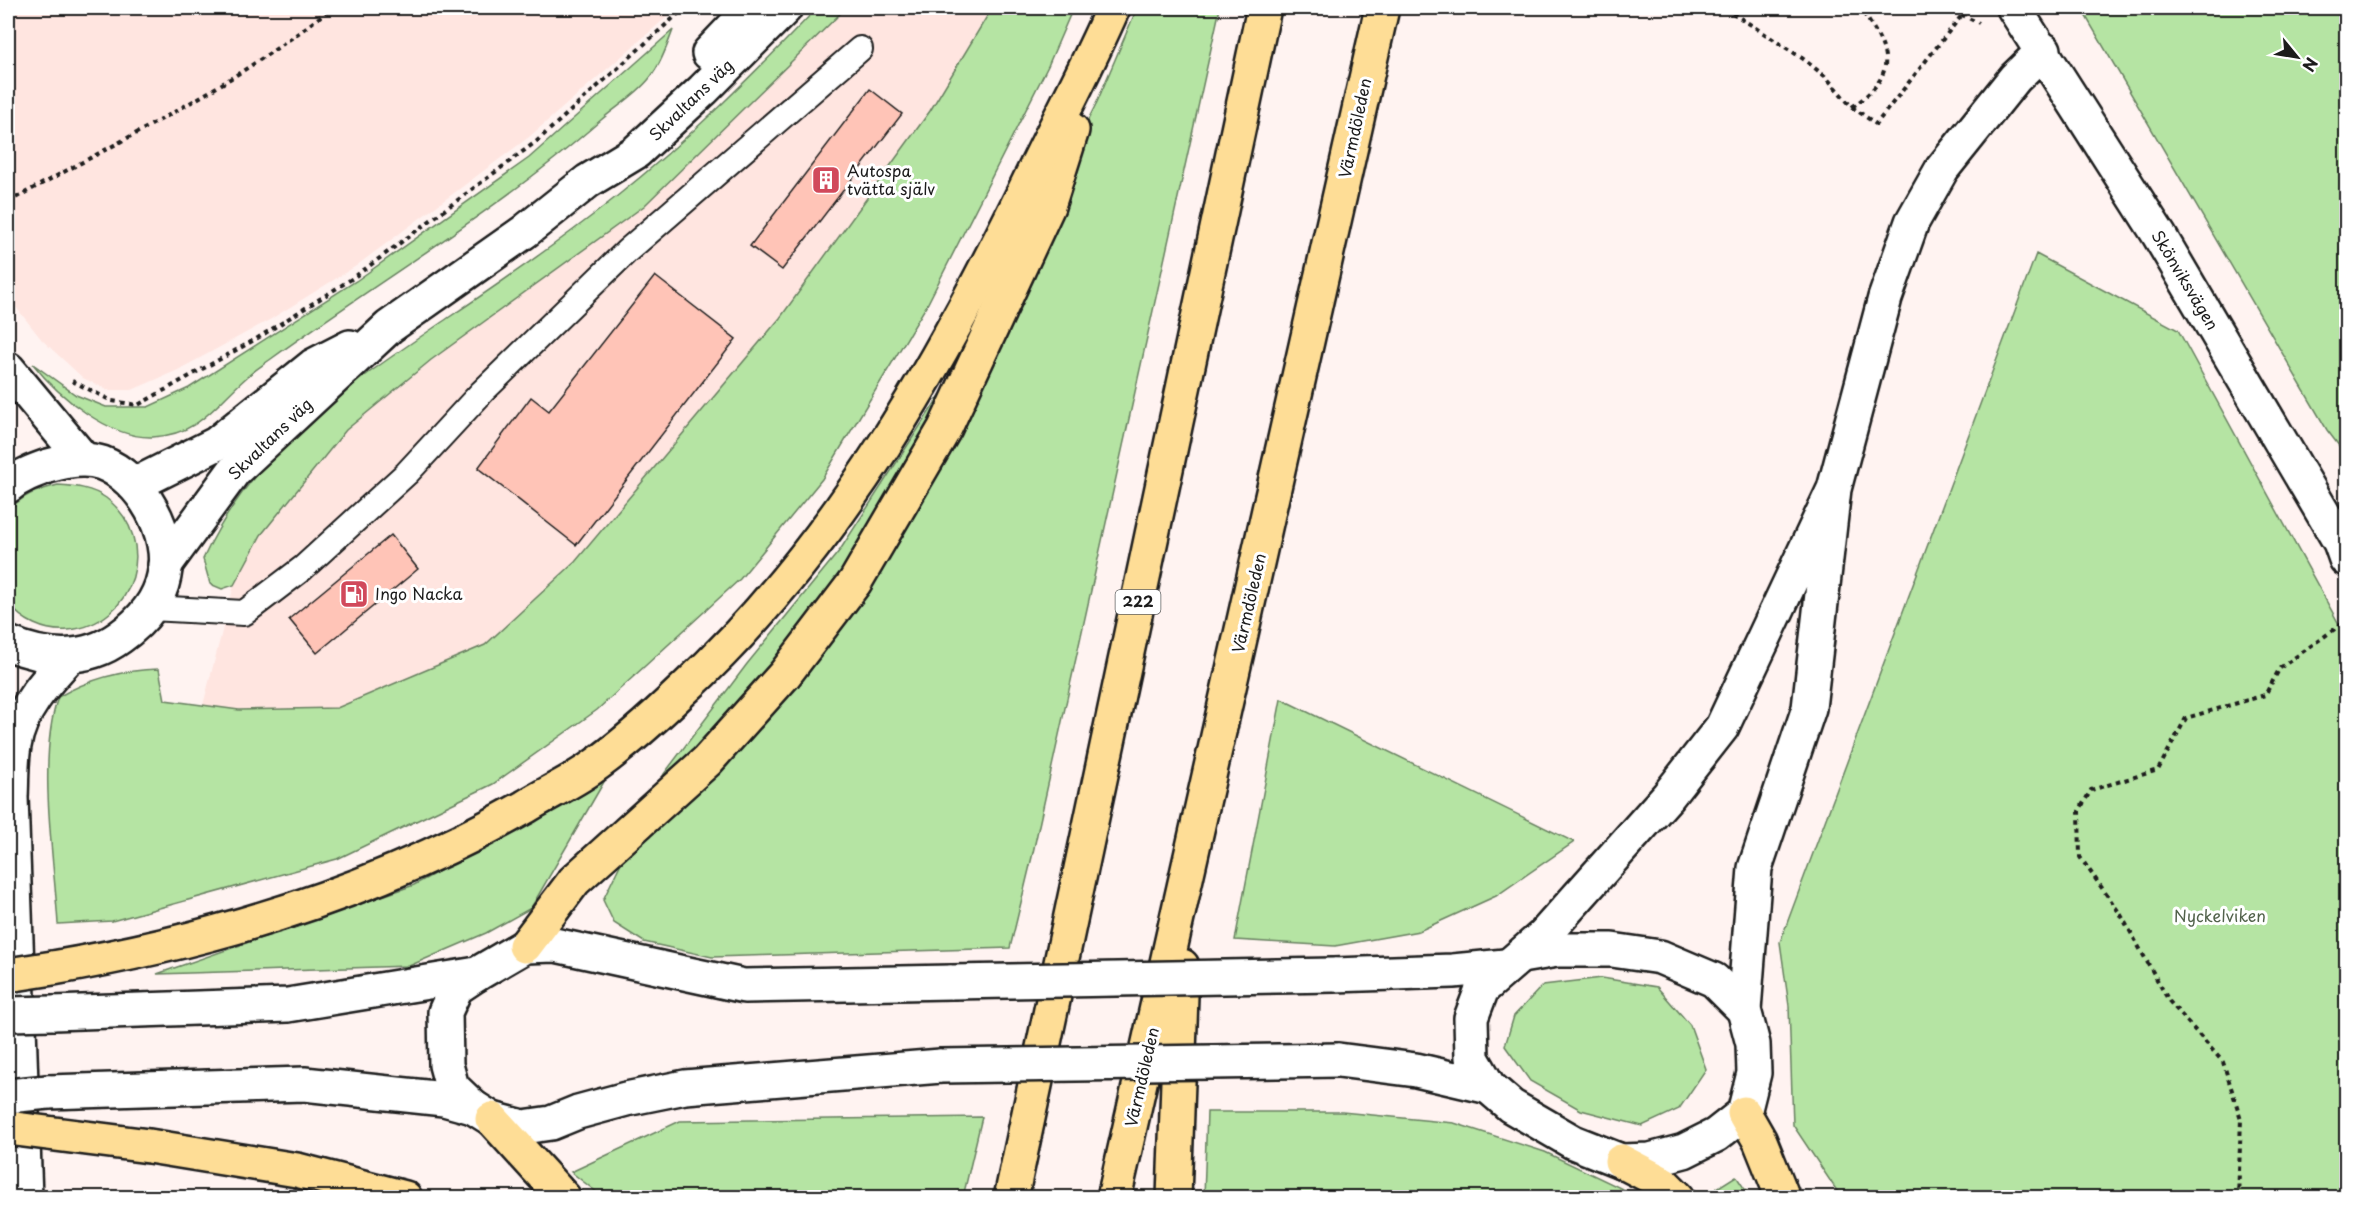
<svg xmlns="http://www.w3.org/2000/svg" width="2354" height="1205" font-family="'Playpen Sans',sans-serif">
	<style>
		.built { fill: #ffe5e0 }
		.green { fill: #b5e4a3; stroke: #688060; stroke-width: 1.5 }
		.building { fill: #ffc4b7; stroke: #1c1c1c; stroke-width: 1.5 }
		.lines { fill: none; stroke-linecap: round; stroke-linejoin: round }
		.service-casing { stroke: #1c1c1c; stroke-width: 28 }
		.tertiary-casing { stroke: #1c1c1c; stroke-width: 38 }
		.secondary-casing { stroke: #1c1c1c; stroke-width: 38 }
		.motorway-casing { stroke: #1c1c1c; stroke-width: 38 }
		.path { stroke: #1c1c1c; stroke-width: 4; stroke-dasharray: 4.5 4.5; stroke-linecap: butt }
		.service { stroke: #fff; stroke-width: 24 }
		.tertiary { stroke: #fff; stroke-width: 33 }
		.secondary { stroke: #fff; stroke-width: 33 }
		.motorway { stroke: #fedd96; stroke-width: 33 }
		.tertiary-bridge-casing { stroke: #1c1c1c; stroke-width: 38; stroke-linecap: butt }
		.motorway-bridge-casing { stroke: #1c1c1c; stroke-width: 38; stroke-linecap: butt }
		.tertiary-bridge { stroke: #fff; stroke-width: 33 }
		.motorway-bridge { stroke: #fedd96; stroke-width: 33 }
		.labels { text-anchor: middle; stroke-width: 6; stroke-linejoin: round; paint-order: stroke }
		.shield { fill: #fff; stroke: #606060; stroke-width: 1.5 }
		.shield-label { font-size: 15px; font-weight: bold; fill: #1c1c1c }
		.street-label { font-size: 16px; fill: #1c1c1c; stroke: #fff }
		.poi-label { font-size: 16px; fill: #1c1c1c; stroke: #fff; text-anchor: start }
		.park-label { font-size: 16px; fill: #52624b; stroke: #fff }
	</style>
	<rect width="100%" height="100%" fill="#fff3f1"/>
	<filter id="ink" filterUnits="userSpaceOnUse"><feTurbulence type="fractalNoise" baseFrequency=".0167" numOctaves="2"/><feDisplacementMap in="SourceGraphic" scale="12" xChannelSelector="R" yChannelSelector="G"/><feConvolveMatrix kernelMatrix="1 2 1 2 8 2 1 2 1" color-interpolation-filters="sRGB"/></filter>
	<g filter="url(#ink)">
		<g class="built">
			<path d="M8,8H677L529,137L356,266L271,319L178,370L132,390H108L83,378L42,340L8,297Z"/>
			<path d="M846,8H992L930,111L780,318L575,562L485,645L337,708L239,710L203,705L234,585L261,535L346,430L746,104Z"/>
		</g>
		<g class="green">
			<path d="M817,8H846L644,206L431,360L346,430L261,535L234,585L222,589L210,584L203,559C256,445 347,387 448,318C505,280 562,240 616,197C689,139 754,74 817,8Z"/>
			<path d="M992,8H1073L1048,66L927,305L822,479L740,579L597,710L493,784L337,859L112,921L58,924C54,858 37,759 58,697C89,679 124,670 159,669L165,700L239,710L337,708L485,645L575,562L780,318L930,111Z"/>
			<path d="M1137,8H1220L1032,857L1010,948L712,957L644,942L614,923L603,900L664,774L747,664L840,550L979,335L1097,102Z"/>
			<path d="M2081,8H2340L2346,33V455L2327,430Z"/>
			<path d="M673,30C667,46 660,66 649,79C636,95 616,107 601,120C499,210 381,279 271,359C263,365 253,371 246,378C215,405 199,435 153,437C110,439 58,396 33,364L76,395L106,407H148L189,388L356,281L529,158Z"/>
			<path d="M2036,254L2178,330L2346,637V1197H1841L1793,1125L1789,1006L1780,942Z"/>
			<path d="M58,485C75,486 92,488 106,498C161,540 135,624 68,630C44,632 22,621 8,603V513C20,495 38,490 58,485Z"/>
			<path d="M1281,699L1574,842L1496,896L1419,931L1335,946L1235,940Z"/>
			<path d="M605,780L531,908L486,933L409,966L157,974L414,885Z"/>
			<path d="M1602,978L1657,987L1690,1025L1706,1069L1679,1109L1642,1126L1581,1110L1530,1081L1505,1046L1514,1016L1543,985Z"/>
			<path d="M1207,1112H1342L1454,1123L1545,1152L1631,1193L1634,1197H1204Z"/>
			<path d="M982,1117L963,1197H603L571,1172L680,1121Z"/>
			<path d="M1736,1176L1750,1197H1722L1717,1188Z"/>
		</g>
		<g class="building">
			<path d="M870,89L902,114L782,270L750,246Z"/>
			<path d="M655,276L736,339L576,545L478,468L531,397L549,411Z"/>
			<path d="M391,535L418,569L317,653L289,619Z"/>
		</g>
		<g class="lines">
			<g class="service-casing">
				<path id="service" d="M151,608L244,613L303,568L407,473L482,392L627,251L860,49"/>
			</g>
			<g class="tertiary-casing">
				<g id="tertiary">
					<path d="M2014,8L2159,235L2340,542L2346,559"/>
					<path d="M709,53L752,8"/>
					<path d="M134,485L216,444L313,366L350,347"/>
					<path d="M1834,489L1722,727L1668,796L1544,935L1482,989L1471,1018L1472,1058L1489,1087L1511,1106L1573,1142L1621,1161L1650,1160L1684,1151L1716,1135L1744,1113L1754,1073L1753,1044L1744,1010L1755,868L1809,708L1834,489L1885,298L1912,222L1942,169L2015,78L2044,50"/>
					<path d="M165,565L234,471L389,327L524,232L588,181L636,152L703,90L785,8"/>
					<path d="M1521,956L1557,950H1612L1660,957L1714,980L1744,1010"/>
					<path d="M1334,975L1453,971L1505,966"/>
					<path d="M53,1013L288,1005L477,974"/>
					<path d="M1338,1060L1416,1070L1489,1087"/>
					<path d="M941,1066L685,1087L626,1099L578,1112L551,1123L523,1127L492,1119L473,1107L452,1087L446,1065L445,1012L456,988L477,974L525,946L555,945L744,986L952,982"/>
					<path d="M48,1092L304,1084L444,1099L473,1107"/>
				</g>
			</g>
			<g class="secondary-casing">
				<g id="secondary">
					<path d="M8,369L83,459"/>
					<path d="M8,486C20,476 34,471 48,466C65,461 85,457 102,463C142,478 173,534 164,576C159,602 141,622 120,637C86,662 45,659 8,643"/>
					<path d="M25,1198L11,797C12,780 11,763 14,746C19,711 46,681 70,656"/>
				</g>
			</g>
			<g class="motorway-casing">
				<g id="motorway">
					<path d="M525,946L574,881L707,761L785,674L855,582L945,428L1048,206L1072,130"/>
					<path d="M53,968C218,940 379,890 525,807C546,794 570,783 590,769C623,746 654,718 683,690C840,545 945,356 1037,165C1062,113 1090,61 1113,8"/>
					<path d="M1744,1113L1760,1141L1783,1198"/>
					<path d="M492,1119L564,1198"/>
					<path d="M149,1146L297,1170L405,1198"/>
					<path d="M1621,1161L1663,1183L1678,1198"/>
					<path d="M1011,1198L1264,8"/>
					<path d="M1114,1198L1382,8"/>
					<path d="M1174,1198L1182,966"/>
				</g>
			</g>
			<g class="path">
				<path d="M1725,8L1802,58L1826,77L1852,107L1876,124L1962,15"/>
				<path d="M1955,8L1962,15L1979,23"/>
				<path d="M1852,107C1901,72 1889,50 1860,8"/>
				<path d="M8,202C118,142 233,87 331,8"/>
				<path d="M72,381L112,401L138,405L256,339L353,278L537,141L680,12"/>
				<path d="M2238,1198L2241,1119L2223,1062L2169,1001L2121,915L2080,857L2079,811L2091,790L2158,770L2186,718L2265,695L2280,668L2346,621"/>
			</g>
			<use href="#service" class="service"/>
			<use href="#tertiary" class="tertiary"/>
			<use href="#secondary" class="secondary"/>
			<use href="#motorway" class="motorway"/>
			<g class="tertiary-bridge-casing">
				<g id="tertiary-bridge">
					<path d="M952,982L1334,975"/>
					<path d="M8,1014L53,1013"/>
					<path d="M941,1066L1338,1060"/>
					<path d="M8,1096L48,1092"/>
				</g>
			</g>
			<g class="motorway-bridge-casing">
				<g id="motorway-bridge">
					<path d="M8,975L53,968"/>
					<path d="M8,1128L149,1146"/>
				</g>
			</g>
			<use href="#tertiary-bridge" class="tertiary-bridge"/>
			<use href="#motorway-bridge" class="motorway-bridge"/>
		</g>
	</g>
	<defs>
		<g id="building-square" transform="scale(1.5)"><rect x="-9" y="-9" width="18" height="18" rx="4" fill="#d1495b" stroke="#fff"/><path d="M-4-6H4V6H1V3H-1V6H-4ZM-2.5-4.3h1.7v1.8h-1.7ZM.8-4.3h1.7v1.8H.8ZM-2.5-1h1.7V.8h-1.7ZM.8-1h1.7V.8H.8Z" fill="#fff"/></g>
		<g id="fuel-square" transform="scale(1.5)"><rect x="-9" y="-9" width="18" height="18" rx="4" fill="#d1495b" stroke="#fff"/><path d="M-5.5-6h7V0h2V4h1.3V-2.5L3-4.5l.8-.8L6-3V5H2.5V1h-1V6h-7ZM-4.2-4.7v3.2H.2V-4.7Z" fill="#fff"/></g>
	</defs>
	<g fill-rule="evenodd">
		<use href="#building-square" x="826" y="180"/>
		<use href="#fuel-square" x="354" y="594"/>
	</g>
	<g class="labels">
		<rect class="shield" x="1115.5" y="590" width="45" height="24" rx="4.5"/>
		<g class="shield-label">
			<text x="1138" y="607">222</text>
		</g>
		<g class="street-label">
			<text transform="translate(691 100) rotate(-44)" y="6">Skvaltans väg</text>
			<text transform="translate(1355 128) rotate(-78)" y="6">Värmdöleden</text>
			<text transform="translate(2185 280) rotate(59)" y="6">Skönviksvägen</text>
			<text transform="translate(270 439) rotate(-44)" y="6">Skvaltans väg</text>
			<text transform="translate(1249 603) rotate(-77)" y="6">Värmdöleden</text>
			<text transform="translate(1142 1077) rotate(-77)" y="6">Värmdöleden</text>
		</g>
		<g class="poi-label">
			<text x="847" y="177">Autospa<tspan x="847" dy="18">tvätta själv</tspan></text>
			<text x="375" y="600">Ingo Nacka</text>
		</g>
		<g class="park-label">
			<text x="2220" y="922">Nyckelviken</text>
		</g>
	</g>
	<rect width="2354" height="1205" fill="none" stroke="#fff" stroke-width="30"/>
	<rect x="15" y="15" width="2324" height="1175" fill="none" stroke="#1c1c1c" stroke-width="2" filter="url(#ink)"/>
	<g transform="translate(2297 57) rotate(120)" stroke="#ffffff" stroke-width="4.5" paint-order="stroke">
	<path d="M0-4.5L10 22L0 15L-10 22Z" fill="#1c1c1c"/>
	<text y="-9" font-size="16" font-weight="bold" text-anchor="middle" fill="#1c1c1c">N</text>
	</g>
</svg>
